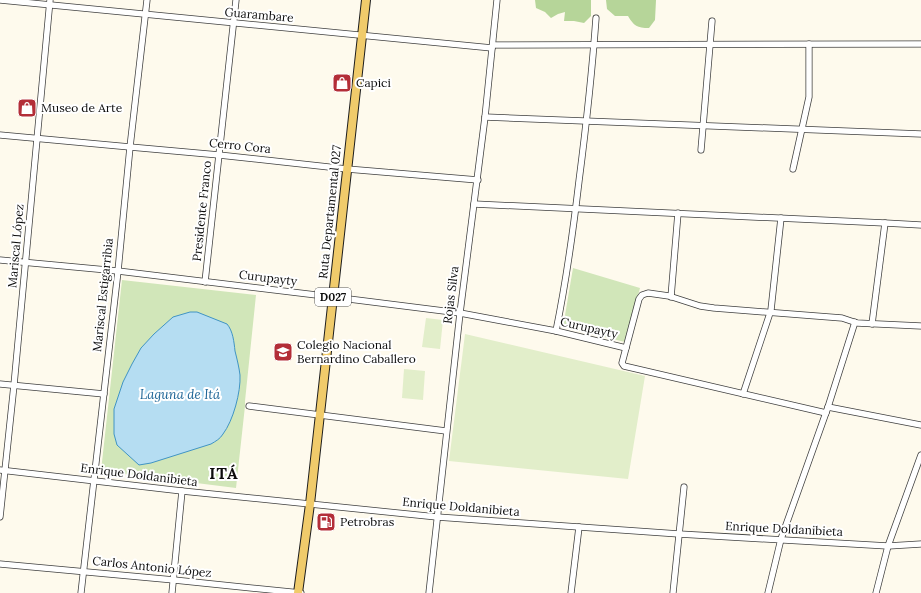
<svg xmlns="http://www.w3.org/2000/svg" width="921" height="593" font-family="Lora,serif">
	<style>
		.green { fill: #d1e6b9 }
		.forest { fill: #b6d599 }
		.pitch { fill: #e2eeca }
		.water { fill: #b5ddf2; stroke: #4094c4 }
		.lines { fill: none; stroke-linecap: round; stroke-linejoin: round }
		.minor-casing { stroke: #3f3f3f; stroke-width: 7 }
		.primary-casing { stroke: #1d1d1d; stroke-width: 10 }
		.minor { stroke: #fff; stroke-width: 5.5 }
		.primary { stroke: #f0cb6b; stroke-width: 8 }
		.labels { text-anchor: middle; stroke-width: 4; stroke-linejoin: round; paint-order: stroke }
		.shield { fill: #fff; stroke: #555; stroke-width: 1 }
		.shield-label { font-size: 11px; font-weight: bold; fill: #0c0c0c }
		.street-label { font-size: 12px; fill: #0c0c0c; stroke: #fff }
		.poi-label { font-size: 12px; fill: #0c0c0c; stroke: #fff; text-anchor: start }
		.water-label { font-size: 13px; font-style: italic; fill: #1e6596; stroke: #fff }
		.district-label { font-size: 16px; font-weight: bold; letter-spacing: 1px; fill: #0c0c0c; stroke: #fff }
	</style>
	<rect width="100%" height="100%" fill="#fefaed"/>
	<g class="green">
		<path d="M573,268L640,288L625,342L563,327Z"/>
		<path d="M122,280L256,295L245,401V406L236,488L101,471Z"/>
	</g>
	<g class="forest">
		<path d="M535,0H591V16L584,23L574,21H564L565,12L558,14L551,18L545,12L536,8Z"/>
		<path d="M606,0H656L655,20L649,28C637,28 634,26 628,16H615L607,9Z"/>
	</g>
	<g class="pitch">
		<path d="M426,318L443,320L440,349L422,347Z"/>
		<path d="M465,334L645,376L628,479L449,461Z"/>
		<path d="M404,369L425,371L423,400L402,398Z"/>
	</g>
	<path class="water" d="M190,312H197L227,324C233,331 234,342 235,351C237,359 239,367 240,375C241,392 233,421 223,434C220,439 216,441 211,444L151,463L139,465L117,445L114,434V409L123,382L132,364L141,348L154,334L173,317Z"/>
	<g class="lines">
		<g class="minor-casing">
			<g id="minor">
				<path d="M0,0L492,48"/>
				<path d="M493,45L921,44"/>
				<path d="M485,117L921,134"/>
				<path d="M0,135L130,147L219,155L347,169L478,180"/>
				<path d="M701,150L712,21"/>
				<path d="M793,169L809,97V44"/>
				<path d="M474,204L885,223L921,225"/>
				<path d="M0,260L118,271L333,297L460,313L556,331L626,348"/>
				<path d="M205,282L236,0"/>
				<path d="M671,297L678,213"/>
				<path d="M872,324L885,223"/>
				<path d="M556,331C566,282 573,232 579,181C586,127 592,73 596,18"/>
				<path d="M0,384L104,394"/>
				<path d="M743,394L771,310L781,218"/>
				<path d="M249,406L446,431"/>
				<path d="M828,407L921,425"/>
				<path d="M826,413L624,366L622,363L639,299L642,295L648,293L669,296L700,306L714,308L842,318L857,323L921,326"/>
				<path d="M0,470L182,491L437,517L679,534L888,546L921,544"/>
				<path d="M0,517L14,385L50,0"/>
				<path d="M0,564L174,580L301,593"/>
				<path d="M81,593L118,271L130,147L147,0"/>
				<path d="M172,593L182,491"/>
				<path d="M429,593L460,313L485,117L497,0"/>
				<path d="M571,593L579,527"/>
				<path d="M673,593L684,487"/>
				<path d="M768,593L781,539L828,407L855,322"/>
				<path d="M876,593L888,546L921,455"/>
			</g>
		</g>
		<g class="primary-casing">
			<path id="primary" d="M298,593L310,504L366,0"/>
		</g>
		<use href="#minor" class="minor"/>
		<use href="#primary" class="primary"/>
	</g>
	<defs>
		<g id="shop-square" transform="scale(1)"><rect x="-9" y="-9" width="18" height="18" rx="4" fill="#b32e38" stroke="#fff"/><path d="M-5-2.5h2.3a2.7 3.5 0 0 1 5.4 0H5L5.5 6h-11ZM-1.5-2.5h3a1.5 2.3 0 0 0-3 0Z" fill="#fff"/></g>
		<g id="university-square" transform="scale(1)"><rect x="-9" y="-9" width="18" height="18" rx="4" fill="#b32e38" stroke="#fff"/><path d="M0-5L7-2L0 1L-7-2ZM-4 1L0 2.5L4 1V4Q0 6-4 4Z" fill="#fff"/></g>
		<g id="fuel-square" transform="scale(1)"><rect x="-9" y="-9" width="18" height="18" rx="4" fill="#b32e38" stroke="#fff"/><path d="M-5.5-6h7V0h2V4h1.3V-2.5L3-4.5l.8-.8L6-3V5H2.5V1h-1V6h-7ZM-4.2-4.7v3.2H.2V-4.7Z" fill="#fff"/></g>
	</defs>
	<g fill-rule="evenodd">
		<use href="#shop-square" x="342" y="83"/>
		<use href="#shop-square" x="27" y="108"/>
		<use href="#university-square" x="283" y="352"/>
		<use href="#fuel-square" x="326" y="522"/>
	</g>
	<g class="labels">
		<rect class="shield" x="315" y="288" width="36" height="18" rx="3"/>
		<g class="shield-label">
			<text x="333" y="301">D027</text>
		</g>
		<g class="street-label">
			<text transform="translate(259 15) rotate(5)" y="4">Guarambare</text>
			<text transform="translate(240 146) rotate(6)" y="4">Cerro Cora</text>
			<text transform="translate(202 211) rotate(-84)" y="4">Presidente Franco</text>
			<text transform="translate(330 212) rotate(-84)" y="4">Ruta Departamental 027</text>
			<text transform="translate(16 246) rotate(-85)" y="4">Mariscal López</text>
			<text transform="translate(268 278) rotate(7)" y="4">Curupayty</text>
			<text transform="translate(103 295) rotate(-84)" y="4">Mariscal Estigarribia</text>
			<text transform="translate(451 295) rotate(-83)" y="4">Rojas Silva</text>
			<text transform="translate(589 328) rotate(13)" y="4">Curupayty</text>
			<text transform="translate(139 475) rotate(7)" y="4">Enrique Doldanibieta</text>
			<text transform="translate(461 507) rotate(5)" y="4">Enrique Doldanibieta</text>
			<text transform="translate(784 529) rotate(3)" y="4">Enrique Doldanibieta</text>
			<text transform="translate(152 567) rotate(6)" y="4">Carlos Antonio López</text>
		</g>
		<g class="poi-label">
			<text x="356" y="87">Capici</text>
			<text x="41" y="112">Museo de Arte</text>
			<text x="297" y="349">Colegio Nacional<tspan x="297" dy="14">Bernardino Caballero</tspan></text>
			<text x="340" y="526">Petrobras</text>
		</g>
		<g class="water-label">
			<text x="180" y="399">Laguna de Itá</text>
		</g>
		<g class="district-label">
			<text x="224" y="479">ITÁ</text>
		</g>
	</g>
</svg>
